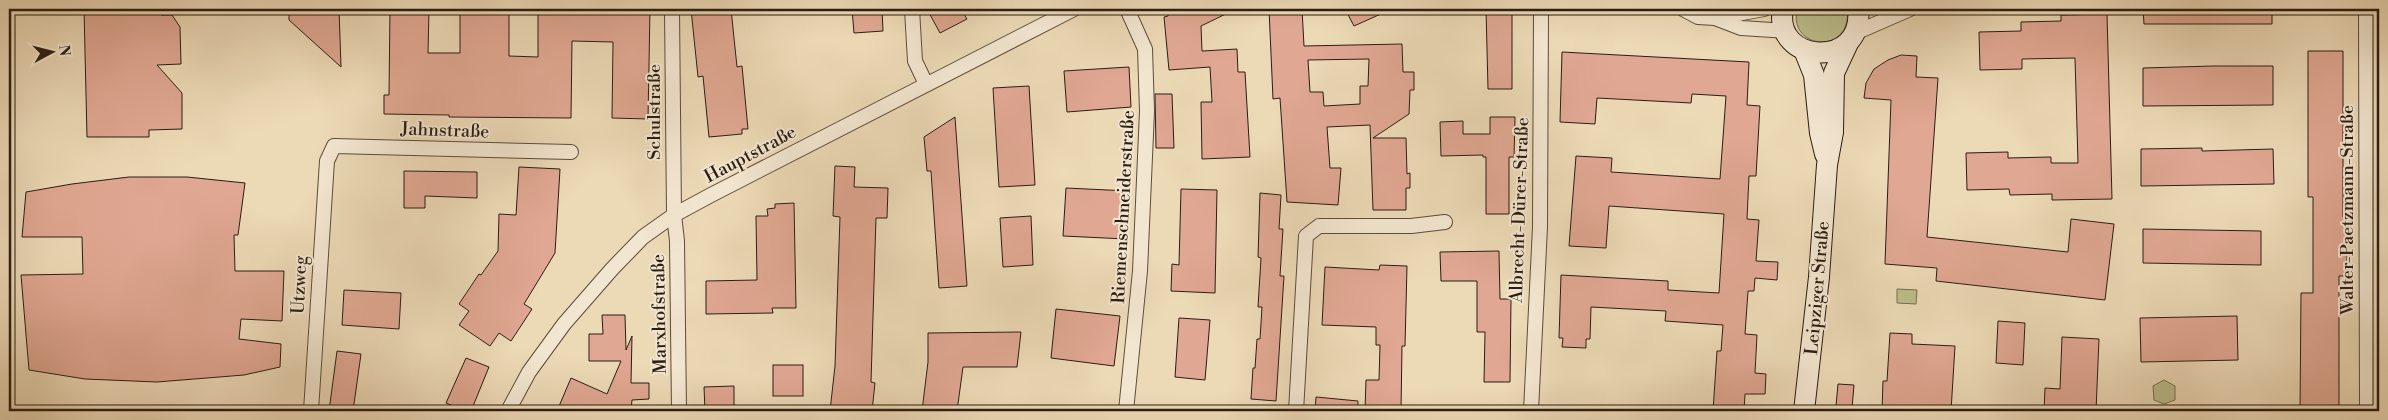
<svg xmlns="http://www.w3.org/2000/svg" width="2388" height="420" font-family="'Libre Bodoni',serif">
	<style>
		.green { fill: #bcbe8b; stroke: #746e4f }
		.building { fill: #e0a792; stroke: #2b1d13; fill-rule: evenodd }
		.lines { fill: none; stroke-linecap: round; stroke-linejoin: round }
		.street-casing { stroke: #5b4c3c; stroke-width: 16 }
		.secondary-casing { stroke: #2b1d13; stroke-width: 22 }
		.street { stroke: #f3e6d0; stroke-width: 14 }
		.secondary { stroke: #f3e6d0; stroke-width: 20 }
		.labels { text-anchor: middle; stroke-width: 4; stroke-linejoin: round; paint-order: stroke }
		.street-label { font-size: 18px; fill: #2b1d13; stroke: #f3e6d0 }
	</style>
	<rect width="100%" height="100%" fill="#ecd9b6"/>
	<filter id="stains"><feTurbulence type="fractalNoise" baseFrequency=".004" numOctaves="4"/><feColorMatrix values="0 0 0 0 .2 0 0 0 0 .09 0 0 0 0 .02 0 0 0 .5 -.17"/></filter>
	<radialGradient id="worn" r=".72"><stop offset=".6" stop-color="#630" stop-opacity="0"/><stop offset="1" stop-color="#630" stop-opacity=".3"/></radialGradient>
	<g class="green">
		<path d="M1797,9H1847C1853,55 1788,51 1797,9Z"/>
		<path d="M1897,289L1917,290L1916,304L1897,303Z"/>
		<path d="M2164,380L2175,386V400L2164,404L2154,400L2153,386Z"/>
	</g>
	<g class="building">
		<path d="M84,9H161V15H172L180,27L181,64L157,65L182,93V129L149,130V137H87Z"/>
		<path d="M289,9H339L341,67L289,20Z"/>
		<path d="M390,9H429L428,53H460V9H509V56L538,57V9H650L648,119L612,118L613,42L572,41L571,118L449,117V115L384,114V95H389Z"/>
		<path d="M691,9H731L737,67L742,66L748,129H742V134L709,137L703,76L698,77Z"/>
		<path d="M852,9H882L883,31L854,33Z"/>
		<path d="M927,9H961L967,19L940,33Z"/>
		<path d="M1167,9H1236L1201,26L1202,51L1237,49L1238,72H1245L1250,157L1202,159L1201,102H1212L1210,67L1169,70L1164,17L1168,16Z"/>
		<path d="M1269,9H1302L1304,46L1402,44L1403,72H1414V90H1410L1409,114L1373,138H1406L1407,174L1410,173V188H1406V210H1373L1370,125L1327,127L1330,168H1341L1338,205L1287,202L1280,98L1273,99ZM1369,59L1368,86H1360V104L1324,106L1323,92H1310L1308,60Z"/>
		<path d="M1345,9H1392L1354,26Z"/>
		<path d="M1486,9H1512V89H1488Z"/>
		<path d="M2143,9H2272V24H2144Z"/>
		<path d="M2107,14L2112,199L2052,200V194L2010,195L2009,189L1967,190L1966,153L2008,152V158L2051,157V163H2078L2075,58L2022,59V69L1980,70L1979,32L2021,31V22L2061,21V15Z"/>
		<path d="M2308,51H2343V217H2347V276H2339V411H2300L2301,293H2313V197H2308Z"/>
		<path d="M1562,52L1749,62L1747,105L1760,106L1756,176H1749L1747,219L1759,220L1756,261L1778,262L1777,280L1755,278L1754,291H1748L1745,334L1757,335L1755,373L1766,374L1765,394H1745L1744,411H1713L1717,351H1721L1723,325L1665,321L1666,311L1591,307L1590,339H1586V348L1562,347L1563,338H1559L1561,275L1668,281V290L1719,293L1724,214L1609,206L1606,248L1569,246L1576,156L1612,158L1611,172L1720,179L1726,96L1692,94L1691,103L1597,98L1595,124L1560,122Z"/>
		<path d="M1901,55L1917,56L1916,77L1938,78L1927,237L2068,252L2071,219L2114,224L2105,300L1936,281L1937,268L1885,264L1891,100L1864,98L1866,83L1874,69L1888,60Z"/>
		<path d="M2213,66H2273V105L2143,106V68Z"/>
		<path d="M1129,67L1131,107L1067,112L1064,71Z"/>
		<path d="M1029,86L1035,185L999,187L993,88Z"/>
		<path d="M1155,94H1172L1174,148H1156Z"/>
		<path d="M955,117L967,286L939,288L931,171H927L924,137Z"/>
		<path d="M1490,117H1515L1514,157H1509V214H1486V157H1483V155L1441,156L1440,122L1463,121V134H1490Z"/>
		<path d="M2202,148V151L2273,149L2274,184L2141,186V149Z"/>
		<path d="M835,166L855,167L854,187L888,188L887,218H876L871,382L875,383L872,411H830L835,366L840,217L833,216Z"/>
		<path d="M519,167L560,169L555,253L524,304L532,309L511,341L499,333L490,346L459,325L469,311L459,304L479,274L481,275L498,251L499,214L516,215Z"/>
		<path d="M404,171L477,172V198L425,196V208H404Z"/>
		<path d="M129,177H187L245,183L238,235H234L235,271H284L282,321L241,319L239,339L281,344L280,367L244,375L157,382L85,379L29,370L21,275L83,274L82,237H22L26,192L72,184Z"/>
		<path d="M1066,188L1129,191L1126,239L1063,236Z"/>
		<path d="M1181,189L1217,190L1215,293L1171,291L1172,264L1179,265Z"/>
		<path d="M1260,193L1281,195L1279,229H1283L1280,276H1284L1276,401L1251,399L1253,368H1255L1257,339H1260L1262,307H1258L1261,258L1258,257Z"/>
		<path d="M794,203L796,308H772L773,313L706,314V281L757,280L756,216H768L767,209L775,208V204Z"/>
		<path d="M1031,216L1033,265L1003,267L1000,218Z"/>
		<path d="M2143,229L2261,231V265L2143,263Z"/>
		<path d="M1499,251L1500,299H1511L1510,382H1484L1485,332H1477V281H1441L1440,252Z"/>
		<path d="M1380,265L1407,266L1405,346H1402L1401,411H1365L1366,380H1379L1380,345H1376V327L1322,325L1325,267L1379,270Z"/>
		<path d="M344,290L401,293L399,329L342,325Z"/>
		<path d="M1056,309L1120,316L1114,366L1051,358Z"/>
		<path d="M602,315H625L626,350L632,336L631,383H649V399L632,400L631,411H557L571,378L607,394L621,361H589V334H603Z"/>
		<path d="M2237,316L2238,360L2141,362L2140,318Z"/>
		<path d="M1179,318L1210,320L1205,380L1175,377Z"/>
		<path d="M1998,321L2025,323L2023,365L1996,363Z"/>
		<path d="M1021,332L1017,367H963L957,411H922L928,362V333Z"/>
		<path d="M1890,333L1912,334V344L1955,346L1951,411H1882L1883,381H1887Z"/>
		<path d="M2062,337L2099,339L2096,411H2044L2045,388L2060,389Z"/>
		<path d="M337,351L361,354L353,411H329Z"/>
		<path d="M466,358L489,367L471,411H465L446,403Z"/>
		<rect x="773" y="365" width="30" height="31"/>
		<path d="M1838,384L1854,385L1852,408L1836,406Z"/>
		<path d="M734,386V411H705L704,387Z"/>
		<path d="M1316,397L1358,401V411H1315Z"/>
	</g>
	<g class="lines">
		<g class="street-casing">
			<g id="street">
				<path d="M672,9L674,215L677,241L679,411"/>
				<path d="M912,9L915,61L926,84"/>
				<path d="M1683,9L1698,17L1715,18L1741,28L1786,31"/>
				<path d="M2366,9L2367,411"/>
				<path d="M1715,18L1764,9"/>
				<path d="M1855,33L1910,9"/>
				<path d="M311,411L327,161L334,146L571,152"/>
				<path d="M508,411L529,372L564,324L612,269L643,237L674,215L711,195L1074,9"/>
				<path d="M1126,411L1140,271L1147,111L1145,49L1127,9"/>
				<path d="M1296,411L1306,236L1319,226H1411L1445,222"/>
				<path d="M1531,411L1540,227L1541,9"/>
			</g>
		</g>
		<g class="secondary-casing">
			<g id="secondary">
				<path d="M1783,9C1772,64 1865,70 1858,9"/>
				<path d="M1804,50L1814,75L1820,133L1825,154"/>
				<path d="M1804,411L1819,277L1827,165L1833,132L1834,73L1848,43"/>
			</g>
		</g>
		<use href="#street" class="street"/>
		<use href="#secondary" class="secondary"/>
	</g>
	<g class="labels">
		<g class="street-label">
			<text transform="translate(654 112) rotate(-90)" y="6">Schulstraße</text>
			<text transform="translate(445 130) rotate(2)" y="6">Jahnstraße</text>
			<text transform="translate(750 154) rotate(-28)" y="6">Hauptstraße</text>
			<text transform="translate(1123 207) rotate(-87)" y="6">Riemenschneiderstraße</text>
			<text transform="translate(1519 210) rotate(-88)" y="6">Albrecht-Dürer-Straße</text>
			<text transform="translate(2347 210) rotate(-90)" y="6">Walter-Paetzmann-Straße</text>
			<text transform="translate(299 285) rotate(-87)" y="6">Utzweg</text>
			<text transform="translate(1817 288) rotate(-85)" y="6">Leipziger Straße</text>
			<text transform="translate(659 314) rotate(-91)" y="6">Marxhofstraße</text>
		</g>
	</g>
	<rect width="2388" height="420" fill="none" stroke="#ecd9b6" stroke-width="30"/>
	<rect x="10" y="10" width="2368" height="400" fill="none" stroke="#2b1d13" stroke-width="2.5"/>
	<rect x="15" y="15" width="2358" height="390" fill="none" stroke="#2b1d13"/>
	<g transform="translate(52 52) rotate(83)" stroke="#f3e6d0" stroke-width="4" paint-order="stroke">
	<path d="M0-4L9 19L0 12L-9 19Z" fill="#2b1d13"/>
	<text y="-8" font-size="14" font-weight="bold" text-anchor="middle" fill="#2b1d13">N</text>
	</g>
	<rect width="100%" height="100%" filter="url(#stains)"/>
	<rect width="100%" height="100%" fill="url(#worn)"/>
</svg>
